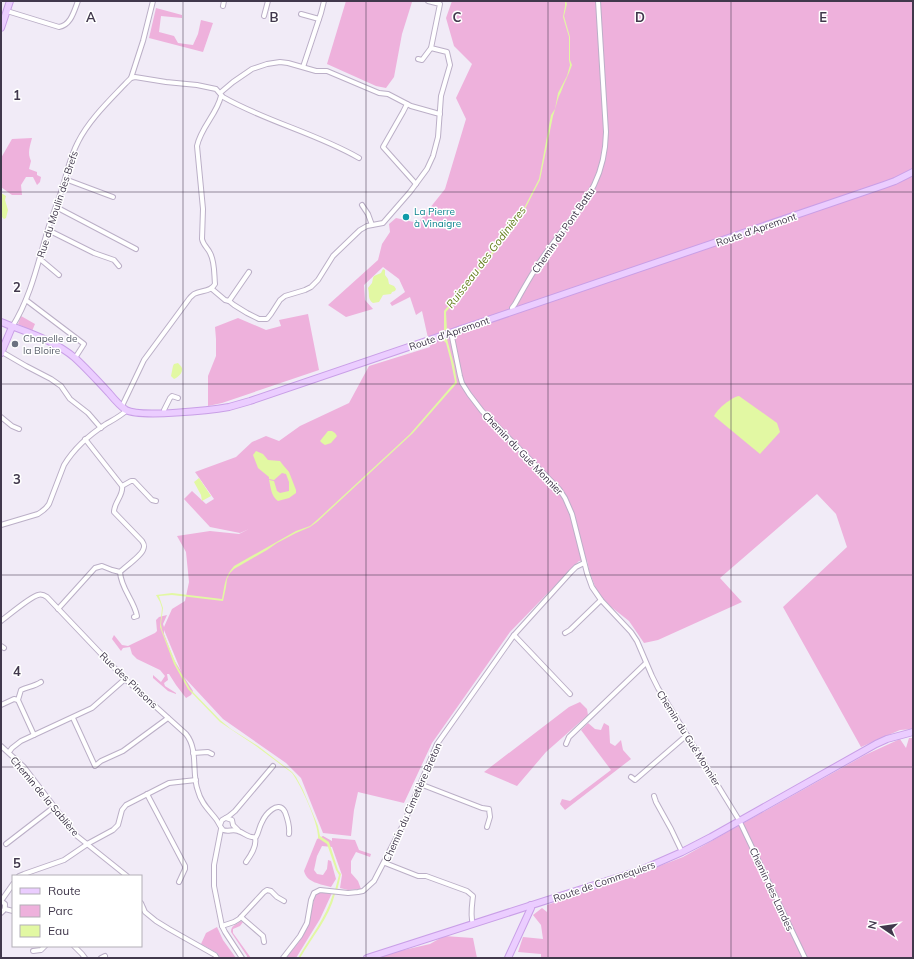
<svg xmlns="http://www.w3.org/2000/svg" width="914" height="959" font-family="Mulish,sans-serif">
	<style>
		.green { fill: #eeb1dc; fill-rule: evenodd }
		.water { fill: #e2f8a3 }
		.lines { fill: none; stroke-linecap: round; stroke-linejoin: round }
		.street-casing { stroke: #bbafc7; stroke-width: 6 }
		.secondary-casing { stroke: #c99fe7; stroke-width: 8 }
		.street { stroke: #fff; stroke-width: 4 }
		.secondary { stroke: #ebcdff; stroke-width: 6 }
		.grid { fill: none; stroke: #41384c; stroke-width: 1; stroke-opacity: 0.55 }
		.culture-dot { fill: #0f9aa8; stroke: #fff; stroke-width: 1.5 }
		.worship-dot { fill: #6b7280; stroke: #fff; stroke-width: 1.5 }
		.labels { text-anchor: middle; stroke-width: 3; stroke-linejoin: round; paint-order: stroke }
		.street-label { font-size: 10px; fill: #41384c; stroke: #fff }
		.culture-label { font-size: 10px; fill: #0d838f; stroke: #fff; text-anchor: start }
		.worship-label { font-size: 10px; fill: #5b616d; stroke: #fff; text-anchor: start }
		.water-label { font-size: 11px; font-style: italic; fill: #637d1c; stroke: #fff }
		.grid-label { font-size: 13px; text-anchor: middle; font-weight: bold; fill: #41384c; stroke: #fff; stroke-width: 3; stroke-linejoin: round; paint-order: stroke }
	</style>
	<rect width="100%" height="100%" fill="#f1ebf7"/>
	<g class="green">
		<path d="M346,1H407L412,2L402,34L394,77L386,88L376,86L327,64Z"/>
		<path d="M452,1H913V729L900,730L861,747L783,607L847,547L836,514L817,494L720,578L742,602L658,640L644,643L629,621L610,606L597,592L589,570L587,560L579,561L510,632L432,743L404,803L358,792L354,810L351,836L323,833L301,778L286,763L223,719L184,677L193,691L191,695L186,698L176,685L169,674H167L168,680L164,683L165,686L176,693V694L168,691L153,678V675L161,682L165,676L160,670L137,659L132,654L130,647L123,648L121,651L112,639L114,635L122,645L128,646L155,633L157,631L156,620L159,617L167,615L163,624L164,627L172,609L185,601L189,582L186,552L177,536L210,531L239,534L249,529L240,533L210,527L184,499L192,491L206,504L214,499L195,472L236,457L252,442L266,436L279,441L300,426L349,403L369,366L430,347L422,311L416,315L410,297L392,306L390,303L405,292L399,279L383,267L364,285L365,300L373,309L346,317L328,305L378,260L382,244L390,232L389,224L396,218L418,223L445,189L466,119L456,98L472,64L454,46L446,18ZM164,630L181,671L174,660L164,634Z"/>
		<path d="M156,8L182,15V18L161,16L159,32L174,36L178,43L193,45L198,34L201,20L213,23L203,52L149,38Z"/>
		<path d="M32,138C30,146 27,153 31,161L29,169L37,172V175L41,177L40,182L37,185L33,177H26L21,185L22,195H12L1,187V158L12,139Z"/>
		<path d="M308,314L319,370L222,403L208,406V376L216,356V339L215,327L238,318L266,330L281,326L279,320Z"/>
		<path d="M21,316L35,324L32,331L18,324Z"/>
		<path d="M580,702L587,709L588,715L546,752L517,786L484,772L569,707Z"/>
		<path d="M588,723L595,729L601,730L604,723L609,726L610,743L615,746L621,740L623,750L631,759L565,810L560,804L562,799L570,801L611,770L581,730Z"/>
		<path d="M909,738H913V958H541V954L518,952L523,937L543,939L541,925L533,915L542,908L547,912V905L636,875L683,857L865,755L900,739L906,748Z"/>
		<path d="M323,836L332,841V838L355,840L359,850L371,854L370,857L356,852L351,861V873L358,881L361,889L348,890L340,888L342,875L332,847L322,846L317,856L314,870L317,874L323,875L327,869L328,860L331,861L336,879L331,887C321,884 307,883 304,871L317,839Z"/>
		<path d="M319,892L332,893L320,919L296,958H286L299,942L308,925L315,895Z"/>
		<path d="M241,921L243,922L240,926L233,929V933L251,958H247V956L231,932C231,925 236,925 241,921Z"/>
		<path d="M217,927L223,940L236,958H221L217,953L201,944L206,933Z"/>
		<path d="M444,936L473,938L477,958H379L395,952L430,944Z"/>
	</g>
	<g class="water">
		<path d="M565,1H566L567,4L564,16L570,37V60L572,65C569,74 564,83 561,92C557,99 556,108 553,116L540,180L525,209L488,261L446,312L447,330L444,331V311C471,280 496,248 519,214L522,212L539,179L551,115L555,109L558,93L567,76L570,65L569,60V37L563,17L565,6Z"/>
		<path d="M1,193L6,196L5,200L8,210L6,218L4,219L1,216Z"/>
		<path d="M383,269L385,270V275L388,279L389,284L394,286L396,289L395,291L392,292L391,294L383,295L379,302L373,303C367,299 370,294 368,288L372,283L373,278L374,276L381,273Z"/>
		<path d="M445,337L447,339L454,365L457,383L413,433L317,522L310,527L296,533L277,543L267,550L234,569L230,573L227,579L226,587L223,601L172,595L159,596L163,608L161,624L162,630L177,666L190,689L220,720L231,729L258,746L292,772L296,777L303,790L318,826L320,836L329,842L338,870L341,874L337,891L335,890L339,875L336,870L327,844L318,838C319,824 301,785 292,773L256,746L220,722L188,689L174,664L160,627L162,608L160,602L156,595L172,593L222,599C225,585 224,578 234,566L296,531L310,526L317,520L410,434L455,382L451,362L446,343L444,341L443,338Z"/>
		<path d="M178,363C179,364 181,366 182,368C183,373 178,377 174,379L171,376L173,366L174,364Z"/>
		<path d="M739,396L777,423L780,432L760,454L714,416C717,409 732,397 739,396Z"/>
		<path d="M328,431H332L335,433L337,436L331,443L325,445L322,443L320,441Z"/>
		<path d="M256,451L263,454L268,460L280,461L283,465L289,472L296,490V493L289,498L278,501C271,496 271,488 269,480L274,481L277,491L280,493L289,491V482L286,474L282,473L274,480L269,479V477L258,468L253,455Z"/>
		<path d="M199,478L211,496L202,501L201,495L194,482Z"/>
		<path d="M333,894H335C329,918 312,937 300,958H298C310,937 326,918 333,894Z"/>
	</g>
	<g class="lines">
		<g class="street-casing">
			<g id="street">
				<path d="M223,6L224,1"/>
				<path d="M7,11L59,27C71,25 74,11 78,1"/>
				<path d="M301,14L319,19"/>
				<path d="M264,16L268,1"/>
				<path d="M418,59L422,60L431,48"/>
				<path d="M303,67L321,13L324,1"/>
				<path d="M131,78L143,41L153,1"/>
				<path d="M220,93L233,82L252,69L267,64L280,62L288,63L316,71H327L379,93L388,94L411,106L436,113L440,114"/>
				<path d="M407,104L403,112L383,147L416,184"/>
				<path d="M65,179L113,197"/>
				<path d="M362,205L368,214L372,225"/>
				<path d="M56,207L136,249"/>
				<path d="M48,230L94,253L114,260L119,266"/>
				<path d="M40,259L59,275"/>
				<path d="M212,289L225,300L229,301L234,305L247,313L259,319H267L271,314L280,300L285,296L305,290L311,287L318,280L333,256L360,230L367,226L383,223L410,192L427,169L433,156L438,137L441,96L450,65L447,52L431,48L440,4L428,1"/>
				<path d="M26,300L84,344L75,358"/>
				<path d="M229,301L249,272"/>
				<path d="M513,311L512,308L515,304C526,284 537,264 551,246C580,206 605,186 606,132L598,1"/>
				<path d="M12,327C31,297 38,262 48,229C52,216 58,202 62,189C67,173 70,157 78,142C89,120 109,101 126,83L131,78L135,77L166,82L197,85L216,89L223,97C267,122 316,133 359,158"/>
				<path d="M451,332L460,376L462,383L469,394L482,411L559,489L565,498L572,514L587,573L592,587L601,600L631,632L637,641L652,676L658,688L739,820L805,958"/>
				<path d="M2,352L26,366L51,379L61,386L70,399L88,413L101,428"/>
				<path d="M122,406L144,360L189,299C189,298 193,295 194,294C201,290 211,292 215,284C214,274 215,262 210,253C208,248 203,245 202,239L203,209L197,146C201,127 217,114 221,96"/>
				<path d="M164,413V410L170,398L172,396L178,398"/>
				<path d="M1,417L12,426L19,429"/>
				<path d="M122,486L131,481H134L152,500L156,501"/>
				<path d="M1,525L38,514C43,511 46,509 49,504L64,465C75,447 89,435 106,424C113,420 121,416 127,410"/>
				<path d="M120,572C121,589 134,600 137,616L134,617"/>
				<path d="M58,609L95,568L102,566L112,570L120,572C125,567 141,556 143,550C145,546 144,544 142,541L114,512C114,502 124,495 122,486L85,439"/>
				<path d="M1,621C9,615 30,597 38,595C41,594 44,595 47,597L125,679L186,734C199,750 191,773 198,791C201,803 209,810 216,819C219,823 220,827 223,830C228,832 233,829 238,831C245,833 249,839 256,837C259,832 259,827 262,822C265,815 278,799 285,812C288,820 290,826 289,834"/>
				<path d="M565,633L570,630L601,600"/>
				<path d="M514,635L570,694"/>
				<path d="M1,646L4,648"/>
				<path d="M1,705L14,699L18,700"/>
				<path d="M73,718L95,766L101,761L123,751L168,718"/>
				<path d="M34,735L18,700L21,690C28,687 35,686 41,682"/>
				<path d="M566,744L569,737L646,663"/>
				<path d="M1,746L24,767L72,830L77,836L127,876"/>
				<path d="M9,752L12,748L21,741L92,708L125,679"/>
				<path d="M193,753L208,752L212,754"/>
				<path d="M631,777L635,780L687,735"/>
				<path d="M420,784L482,808L489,809L490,817L487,827"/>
				<path d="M147,794L185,866V869L179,882"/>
				<path d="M654,796L656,802L671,829L682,852"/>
				<path d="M226,818L232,820L233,825L238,830"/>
				<path d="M220,825L222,820L229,816L235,811L273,766"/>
				<path d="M221,829L214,865V886L222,926L225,932L242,958"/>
				<path d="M6,844L54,807"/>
				<path d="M246,862C251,855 257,846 255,838"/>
				<path d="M385,863L418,876H426L467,891L473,896C472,905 470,916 473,924"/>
				<path d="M19,876L24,874L64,860L89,843L113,830L118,825L122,810L126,805L169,783L196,780"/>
				<path d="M1,901L13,884"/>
				<path d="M1,901L5,904C5,908 5,910 1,913"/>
				<path d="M141,903L145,912L156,921L169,929L215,955L217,958"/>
				<path d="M5,909L13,911"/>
				<path d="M241,917L263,936L264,942"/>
				<path d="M222,926L234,922L239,919L264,892L267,890L271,891L277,897L284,901"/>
				<path d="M74,946L82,954L85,958"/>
				<path d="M33,951L41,950L45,946"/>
				<path d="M101,958L105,956"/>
				<path d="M283,958L300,936L307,923L311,900L314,893L320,890L348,893L358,892L363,891L374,881L403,825L437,744L514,635L571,572L576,567L584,563"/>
			</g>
		</g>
		<g class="secondary-casing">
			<g id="secondary">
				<path d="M1,28L10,1"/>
				<path d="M1,322C26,332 54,340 75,358C87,369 98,381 109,393C114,399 120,406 126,410C140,418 212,410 229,407C236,405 243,403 250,401L884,185L895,181L913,172"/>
				<path d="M1,353L12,327"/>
				<path d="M367,958L641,870L682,852L711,837L876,744L887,739L913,732"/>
				<path d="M508,958L531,908V905"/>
			</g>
		</g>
		<use href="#street" class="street"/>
		<use href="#secondary" class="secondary"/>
	</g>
	<path class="grid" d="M183,1V958M366,1V958M548,1V958M731,1V958M1,192H913M1,384H913M1,575H913M1,767H913"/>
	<circle class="culture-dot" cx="406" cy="217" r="4"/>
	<circle class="worship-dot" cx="15" cy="344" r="4"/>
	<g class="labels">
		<g class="street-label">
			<text transform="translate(57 204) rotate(-72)" y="4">Rue du Moulin des Brefs</text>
			<text transform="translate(756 229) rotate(-19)" y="4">Route d'Apremont</text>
			<text transform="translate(563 230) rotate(-55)" y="4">Chemin du Pont Battu</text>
			<text transform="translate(449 333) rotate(-19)" y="4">Route d'Apremont</text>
			<text transform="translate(523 453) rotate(46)" y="4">Chemin du Gué Monnier</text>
			<text transform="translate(129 680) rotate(44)" y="4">Rue des Pinsons</text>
			<text transform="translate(689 738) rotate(58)" y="4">Chemin du Gué Monnier</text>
			<text transform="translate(45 796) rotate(50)" y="4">Chemin de la Sablière</text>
			<text transform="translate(412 802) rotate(-66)" y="4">Chemin du Cimetière Breton</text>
			<text transform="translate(604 881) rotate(-19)" y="4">Route de Commequiers</text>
			<text transform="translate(772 889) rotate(65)" y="4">Chemin des Landes</text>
		</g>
		<g class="culture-label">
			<text x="414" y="215">La Pierre<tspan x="414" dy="12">à Vinaigre</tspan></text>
		</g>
		<g class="worship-label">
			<text x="23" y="342">Chapelle de<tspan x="23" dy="12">la Bloire</tspan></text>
		</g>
		<g class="water-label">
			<text transform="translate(486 257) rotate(-53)" y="4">Ruisseau des Godinières</text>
		</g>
	</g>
	<g class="grid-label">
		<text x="91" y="22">A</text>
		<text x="274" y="22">B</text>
		<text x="457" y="22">C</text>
		<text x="640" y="22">D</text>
		<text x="823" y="22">E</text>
		<text x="17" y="100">1</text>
		<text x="17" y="292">2</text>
		<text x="17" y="484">3</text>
		<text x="17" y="676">4</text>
		<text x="17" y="868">5</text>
	</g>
	<rect width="914" height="959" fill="none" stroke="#41384c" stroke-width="4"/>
	<rect x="12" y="875" width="130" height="72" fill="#ffffff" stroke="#b3afb7"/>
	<rect x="20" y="888" width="20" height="6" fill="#ebcdff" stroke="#b3afb7"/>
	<text x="48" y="895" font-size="12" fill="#41384c">Route</text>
	<rect x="20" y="905" width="20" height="12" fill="#eeb1dc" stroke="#b3afb7"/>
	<text x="48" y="915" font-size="12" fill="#41384c">Parc</text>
	<rect x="20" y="925" width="20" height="12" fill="#e2f8a3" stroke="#b3afb7"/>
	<text x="48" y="935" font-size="12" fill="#41384c">Eau</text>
	<g transform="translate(882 927) rotate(283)" stroke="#ffffff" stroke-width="3" paint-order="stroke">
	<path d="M0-3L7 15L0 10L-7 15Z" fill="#41384c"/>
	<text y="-6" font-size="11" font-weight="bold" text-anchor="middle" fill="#41384c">N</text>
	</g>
</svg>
